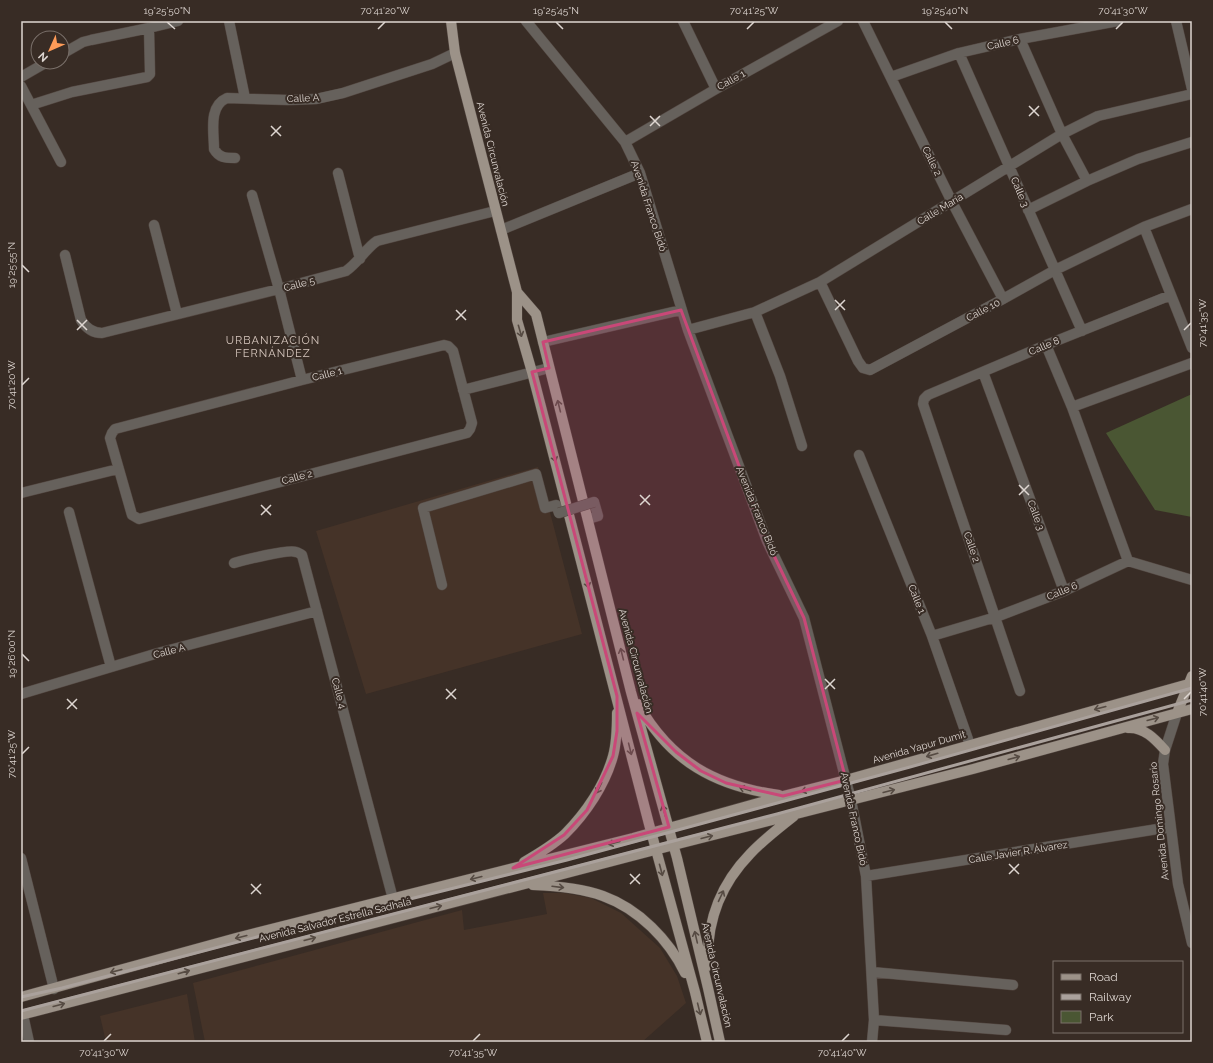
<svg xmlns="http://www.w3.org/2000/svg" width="1213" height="1063" font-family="Raleway,sans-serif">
<rect width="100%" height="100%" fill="#382c25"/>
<path fill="#453328" d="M538,467L582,634L366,694L316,531L495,479Z
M543,893H564L591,898L621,913L660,948L677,976L686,1003L642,1042H205L193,983L462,910L464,930L547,914Z
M187,994L195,1042H106L100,1016Z"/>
<path fill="#4a5633" d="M1192,394V517L1155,510L1106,433Z"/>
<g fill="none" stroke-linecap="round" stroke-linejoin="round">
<defs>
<path id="minor" d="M229,21L245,98
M526,21L625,142L640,173L688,330L767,541L804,618L851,800L866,876L874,1020L872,1042
M683,21L716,89
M863,21L952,202L1003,299
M1176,21L1192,89
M1020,39L1062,134L1087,181
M959,53L1082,331
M62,54L83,42L91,40L149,28L178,21
M21,77L47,62
M891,77L959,53L1020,39L1118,21
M21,86L61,162
M31,105L72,92L147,77L150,74L149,28
M625,142L716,89L838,21
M235,158C226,158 219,158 214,149C214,132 208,106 227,98L288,100L316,99L343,93L432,64L455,53
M338,173L360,259
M252,195L279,289L302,380
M1028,210L1087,181L1138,159L1192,142
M154,225L177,314
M1144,227L1192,348
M501,230L640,173
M65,255L81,320C86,328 92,333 102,333L279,289L346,271C359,262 366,248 377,241L495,211
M820,282L858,361L863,368L870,370L1003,299L1055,270L1144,227L1192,209
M755,312L780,376L802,446
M688,330L755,312L820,282L1062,134L1098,116L1192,94
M543,342L681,310
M444,345L448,346L453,351L472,423L470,429L467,433L139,519L132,515L110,438L112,433L115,429L302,380Z
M1046,345L1072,407L1128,561
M983,372L1064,591
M463,390L549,368
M1072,407L1192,363
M859,455L932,636L970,745
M21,493L118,469
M69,512L111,667
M588,519L598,516L594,502
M234,563C244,560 288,549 296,552C298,552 300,554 302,555L393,899
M442,585L423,508L536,474L545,508L556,505L559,513
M932,636L996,617L1064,591L1128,561L1192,580
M1020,691L923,404L924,399L928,395L1046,345L1171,295
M21,694L158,653L317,611
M1177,713L1165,750L1163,764L1178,884L1192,943
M21,858L54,989
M866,876L1170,827
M872,972L1013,985
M23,1015L29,1042
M874,1020L1006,1030"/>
<path id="major" d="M451,21L455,53L517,292V320L532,372L649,824L695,992L707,1042
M517,292L536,314L631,692L677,858L708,988L720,1042
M638,704C671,762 715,786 779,795
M1177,713L1192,676
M1128,728C1144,727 1155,739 1165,750
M524,862C538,854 553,845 565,834C586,813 605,785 613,756C617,742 617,727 617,713
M533,885C557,886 581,888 603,896C639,909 669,940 685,973
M708,966C706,923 720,885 750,854C763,840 779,828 794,816
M21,997L236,938L633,838L783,796L846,780L1192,683
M21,1015L674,845L973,769L1192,709"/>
</defs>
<use href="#minor" stroke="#534741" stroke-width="11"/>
<use href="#major" stroke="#534741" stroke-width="11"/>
<use href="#minor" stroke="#66615c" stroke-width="10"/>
<use href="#major" stroke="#9c9288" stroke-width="10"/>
<path stroke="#aaa19c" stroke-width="3" d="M21,997L62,988L257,937L567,860L910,767L1192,688
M21,1011L777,814L1192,700"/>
<defs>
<path id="minor-bridge" d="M559,513L594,502"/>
</defs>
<use href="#minor-bridge" stroke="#534741" stroke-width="11" stroke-linecap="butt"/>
<use href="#minor-bridge" stroke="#66615c" stroke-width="10"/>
</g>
<defs><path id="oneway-shaft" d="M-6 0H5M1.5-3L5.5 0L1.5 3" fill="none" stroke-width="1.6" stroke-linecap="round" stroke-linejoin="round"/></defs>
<g stroke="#564b43">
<use href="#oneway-shaft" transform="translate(520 331) rotate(74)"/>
<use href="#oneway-shaft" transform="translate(559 406) rotate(-104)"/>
<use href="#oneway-shaft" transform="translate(554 456) rotate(75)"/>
<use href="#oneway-shaft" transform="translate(587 582) rotate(75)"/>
<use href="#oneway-shaft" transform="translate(622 654) rotate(-104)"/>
<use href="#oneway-shaft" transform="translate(1100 708) rotate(165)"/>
<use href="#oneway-shaft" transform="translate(1153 719) rotate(-15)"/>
<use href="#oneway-shaft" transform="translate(630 749) rotate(76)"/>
<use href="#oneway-shaft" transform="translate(932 755) rotate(164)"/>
<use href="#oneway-shaft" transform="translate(1014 758) rotate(-15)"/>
<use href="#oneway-shaft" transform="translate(599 788) rotate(117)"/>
<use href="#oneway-shaft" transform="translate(745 789) rotate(-163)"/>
<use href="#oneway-shaft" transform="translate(807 790) rotate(166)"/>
<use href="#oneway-shaft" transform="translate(889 791) rotate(-14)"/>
<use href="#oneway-shaft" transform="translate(664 811) rotate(-106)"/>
<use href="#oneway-shaft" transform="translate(707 837) rotate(-14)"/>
<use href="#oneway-shaft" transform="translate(614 843) rotate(166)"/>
<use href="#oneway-shaft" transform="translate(661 870) rotate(75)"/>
<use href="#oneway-shaft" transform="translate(476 878) rotate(166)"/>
<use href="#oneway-shaft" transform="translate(558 887) rotate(7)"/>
<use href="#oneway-shaft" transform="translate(721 896) rotate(-65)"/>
<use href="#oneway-shaft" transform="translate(436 907) rotate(-14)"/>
<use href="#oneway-shaft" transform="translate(241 937) rotate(166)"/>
<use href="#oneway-shaft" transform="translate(696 937) rotate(-103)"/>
<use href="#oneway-shaft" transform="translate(310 939) rotate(-15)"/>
<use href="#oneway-shaft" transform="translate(116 971) rotate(165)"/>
<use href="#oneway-shaft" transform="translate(184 972) rotate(-16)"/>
<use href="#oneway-shaft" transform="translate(59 1005) rotate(-15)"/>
<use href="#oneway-shaft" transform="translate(699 1009) rotate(76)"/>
</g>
<path fill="#c94878" fill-opacity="0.2" stroke="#c94878" stroke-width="3" stroke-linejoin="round" d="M681,310L767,541L804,618L846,780L783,796L726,783L701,771L676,752L637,713L669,827L513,868L564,835L587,810L613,756L617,731V696L532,372L549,368L543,342Z"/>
<path fill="none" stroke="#ded6d1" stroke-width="1.5" d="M167,22L175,29M556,22L563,29M945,22L952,29M378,29L385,22M747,29L754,22M1116,29L1123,22M1029,106L1039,116M650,116L660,126M1029,116L1039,106M271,126L281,136M650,126L660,116M271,136L281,126M22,265L29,272M835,300L845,310M456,310L466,320M835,310L845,300M77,320L87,330M456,320L466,310M77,330L87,320M1184,330L1191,323M22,385L29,378M1019,485L1029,495M640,495L650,505M1019,495L1029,485M261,505L271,515M640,505L650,495M261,515L271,505M22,654L29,661M825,679L835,689M446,689L456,699M825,689L835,679M67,699L77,709M446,699L456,689M1184,699L1191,692M67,709L77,699M22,754L29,747M1009,864L1019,874M630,874L640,884M1009,874L1019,864M251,884L261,894M630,884L640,874M251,894L261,884M104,1041L111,1034M473,1041L480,1034M842,1041L849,1034"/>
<g text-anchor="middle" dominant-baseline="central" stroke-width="4" stroke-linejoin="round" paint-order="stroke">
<g font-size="10" fill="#ded6d1" stroke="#382c25">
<text transform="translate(1003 43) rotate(-13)">Calle 6</text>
<text transform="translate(731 80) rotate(-29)">Calle 1</text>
<text transform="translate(303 98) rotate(-3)">Calle A</text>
<text transform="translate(493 154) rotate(76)">Avenida Circunvalación</text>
<text transform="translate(932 161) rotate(64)">Calle 2</text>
<text transform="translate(1020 192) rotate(67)">Calle 3</text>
<text transform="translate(649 206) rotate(72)">Avenida Franco Bidó</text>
<text transform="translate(940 209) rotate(-31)">Calle María</text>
<text transform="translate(299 284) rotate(-15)">Calle 5</text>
<text transform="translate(983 310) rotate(-28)">Calle 10</text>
<text transform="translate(1044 346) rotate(-23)">Calle 8</text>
<text transform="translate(327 374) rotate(-14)">Calle 1</text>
<text transform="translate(297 477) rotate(-15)">Calle 2</text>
<text transform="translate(757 511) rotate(68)">Avenida Franco Bidó</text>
<text transform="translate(1036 515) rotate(70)">Calle 3</text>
<text transform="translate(972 547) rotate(71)">Calle 2</text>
<text transform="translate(1062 591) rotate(-23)">Calle 6</text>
<text transform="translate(917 599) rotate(68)">Calle 1</text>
<text transform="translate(169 651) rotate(-15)">Calle A</text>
<text transform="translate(636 661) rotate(75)">Avenida Circunvalación</text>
<text transform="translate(339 693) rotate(75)">Calle 4</text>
<text transform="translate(919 747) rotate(-16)">Avenida Yapur Dumit</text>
<text transform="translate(854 819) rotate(78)">Avenida Franco Bidó</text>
<text transform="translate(1159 821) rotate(-96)">Avenida Domingo Rosario</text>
<text transform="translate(1018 852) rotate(-9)">Calle Javier R. Álvarez</text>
<text transform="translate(335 920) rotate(-14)">Avenida Salvador Estrella Sadhalá</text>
<text transform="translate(717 975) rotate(77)">Avenida Circunvalación</text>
</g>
<g font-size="11" letter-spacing="1" fill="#d7c7be" stroke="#382c25">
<text x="273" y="340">URBANIZACIÓN<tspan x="273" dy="13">FERNÁNDEZ</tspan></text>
</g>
</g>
<rect width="1213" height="1063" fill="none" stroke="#382c25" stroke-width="44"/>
<rect x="1053" y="961" width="130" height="72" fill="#382c25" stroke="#7a706a"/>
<rect x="1061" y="974" width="20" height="6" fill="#9c9288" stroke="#7a706a"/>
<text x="1089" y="981" font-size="12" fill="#ded6d1">Road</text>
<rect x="1061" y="994" width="20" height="6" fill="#aaa19c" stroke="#7a706a"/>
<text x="1089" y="1001" font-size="12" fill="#ded6d1">Railway</text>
<rect x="1061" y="1011" width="20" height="12" fill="#4a5633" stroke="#7a706a"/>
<text x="1089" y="1021" font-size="12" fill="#ded6d1">Park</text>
<g transform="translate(50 50) rotate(225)"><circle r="19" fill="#382c25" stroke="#7a706a"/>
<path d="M0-3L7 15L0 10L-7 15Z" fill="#fe9b58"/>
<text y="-6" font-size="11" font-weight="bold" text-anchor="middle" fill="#ded6d1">N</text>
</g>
<rect x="22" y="22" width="1169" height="1019" fill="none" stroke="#ded6d1" stroke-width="1.5"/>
<g font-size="10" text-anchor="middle" fill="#ded6d1">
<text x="167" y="14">19°25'50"N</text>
<text x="385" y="14">70°41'20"W</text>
<text x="556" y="14">19°25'45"N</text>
<text x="754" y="14">70°41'25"W</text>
<text x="945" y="14">19°25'40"N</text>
<text x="1123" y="14">70°41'30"W</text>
<text transform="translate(11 265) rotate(-90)" y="4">19°25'55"N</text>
<text transform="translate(1202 323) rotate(-90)" y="4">70°41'35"W</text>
<text transform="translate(11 385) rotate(-90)" y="4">70°41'20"W</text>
<text transform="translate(11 654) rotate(-90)" y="4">19°26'00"N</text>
<text transform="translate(1202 692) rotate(-90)" y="4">70°41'40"W</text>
<text transform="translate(11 754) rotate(-90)" y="4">70°41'25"W</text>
<text x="104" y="1056">70°41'30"W</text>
<text x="473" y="1056">70°41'35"W</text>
<text x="842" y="1056">70°41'40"W</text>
</g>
</svg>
